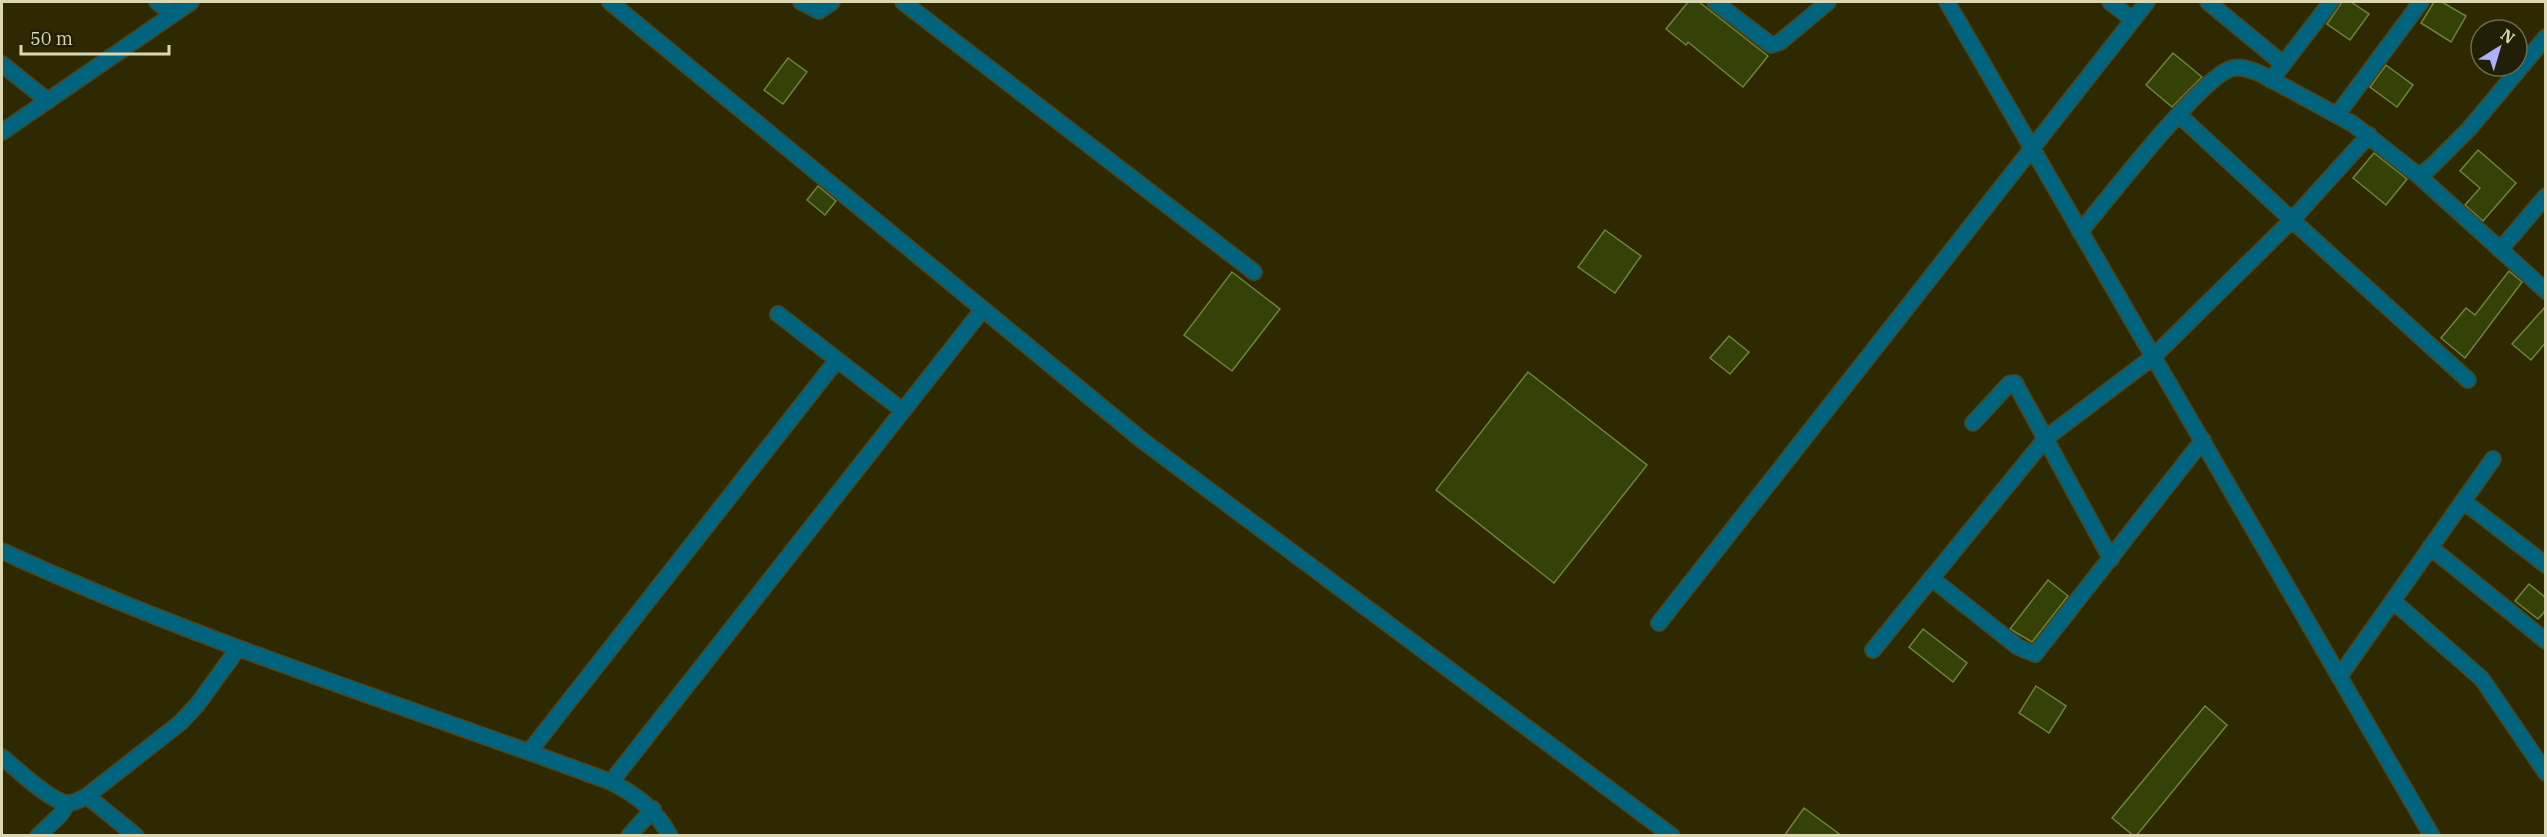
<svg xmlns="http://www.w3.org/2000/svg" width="2547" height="837" font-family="'IBM Plex Serif',serif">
<rect width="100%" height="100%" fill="#2e2900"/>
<path fill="#344207" stroke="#6f833d" stroke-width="1.5" d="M1688,2H1699L1768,56L1743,87L1688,42L1686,45L1666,29Z
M2342,2H2351L2369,14L2350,40L2327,24Z
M2434,2H2442L2466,16L2451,42L2421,23Z
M2173,53L2202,77L2172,107L2146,85Z
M788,58L807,72L783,104L764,90Z
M2386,65L2413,85L2397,107L2370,87Z
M2478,150L2516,183L2483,221L2465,205L2480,188L2460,171Z
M2374,153L2407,179L2386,205L2353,178Z
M818,186L836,201L825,215L807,200Z
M1605,230L1641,256L1615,293L1578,267Z
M2509,271L2522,282L2465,358L2441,338L2466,308L2475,315Z
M1232,272L1280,309L1232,371L1184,335Z
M2546,306V342L2531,360L2512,344Z
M1729,336L1749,352L1730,374L1710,358Z
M1528,372L1647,465L1554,583L1436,490Z
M2048,580L2068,596L2032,642L2010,629Z
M2529,584L2546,598V610L2538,619L2515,601Z
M1923,629L1967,663L1953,682L1909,647Z
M2036,686L2066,706L2049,733L2019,713Z
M2205,706L2227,725L2136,836H2134L2112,818Z
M1804,808L1842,836H1784Z"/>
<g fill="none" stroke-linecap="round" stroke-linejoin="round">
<defs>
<path id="minor" d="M157,2L173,14
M610,2L1143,441L1672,836
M801,2L819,11L832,2
M903,2L1254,272
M1715,2L1771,45L1780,42L1828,2
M1947,2L2432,836
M2110,2L2133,20
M2208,2L2282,63
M2,64L48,101
M2271,80L2331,2
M2179,115L2292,220L2369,135
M2337,115L2421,2
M2,132L191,2
M2419,176L2546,291
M2080,232C2107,200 2199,80 2230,69C2240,65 2252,70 2261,74L2353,124L2419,176L2431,167L2469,129L2546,37
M2500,250L2546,196
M778,314L902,410
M1973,423L2009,384L2015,383L2111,559
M2463,501L2546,565
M2430,547L2546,641
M2,551C199,642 407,706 611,782C638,796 655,809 670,836
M1931,578L2018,647L2035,654L2203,440
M2393,601L2482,679L2546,773
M1659,623L2147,2
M1873,650L2046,438L2153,357L2292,220L2468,380
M2339,677L2493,459
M529,752L837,360
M2,757C16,768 52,804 69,803C75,803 81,799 87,796L180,723L197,705L237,650
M611,782L983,309
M87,796L136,836
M38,836L60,815L68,803
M629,836L653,809"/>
</defs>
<use href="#minor" stroke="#4a451c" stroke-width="18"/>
<use href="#minor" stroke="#00647e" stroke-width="15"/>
</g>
<rect width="2547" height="837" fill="none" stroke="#dad7b1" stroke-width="6"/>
<g transform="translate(2499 48) rotate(37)"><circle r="28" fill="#221f07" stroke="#6c694b" stroke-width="1.5"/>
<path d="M0-4.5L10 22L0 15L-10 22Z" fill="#adaffb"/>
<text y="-9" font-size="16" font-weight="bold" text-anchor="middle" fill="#dad7b1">N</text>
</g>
<path d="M21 45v9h148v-9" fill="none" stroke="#dad7b1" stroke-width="3"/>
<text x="30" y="45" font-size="18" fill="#dad7b1" stroke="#221f07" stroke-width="4.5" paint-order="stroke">50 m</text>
</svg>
